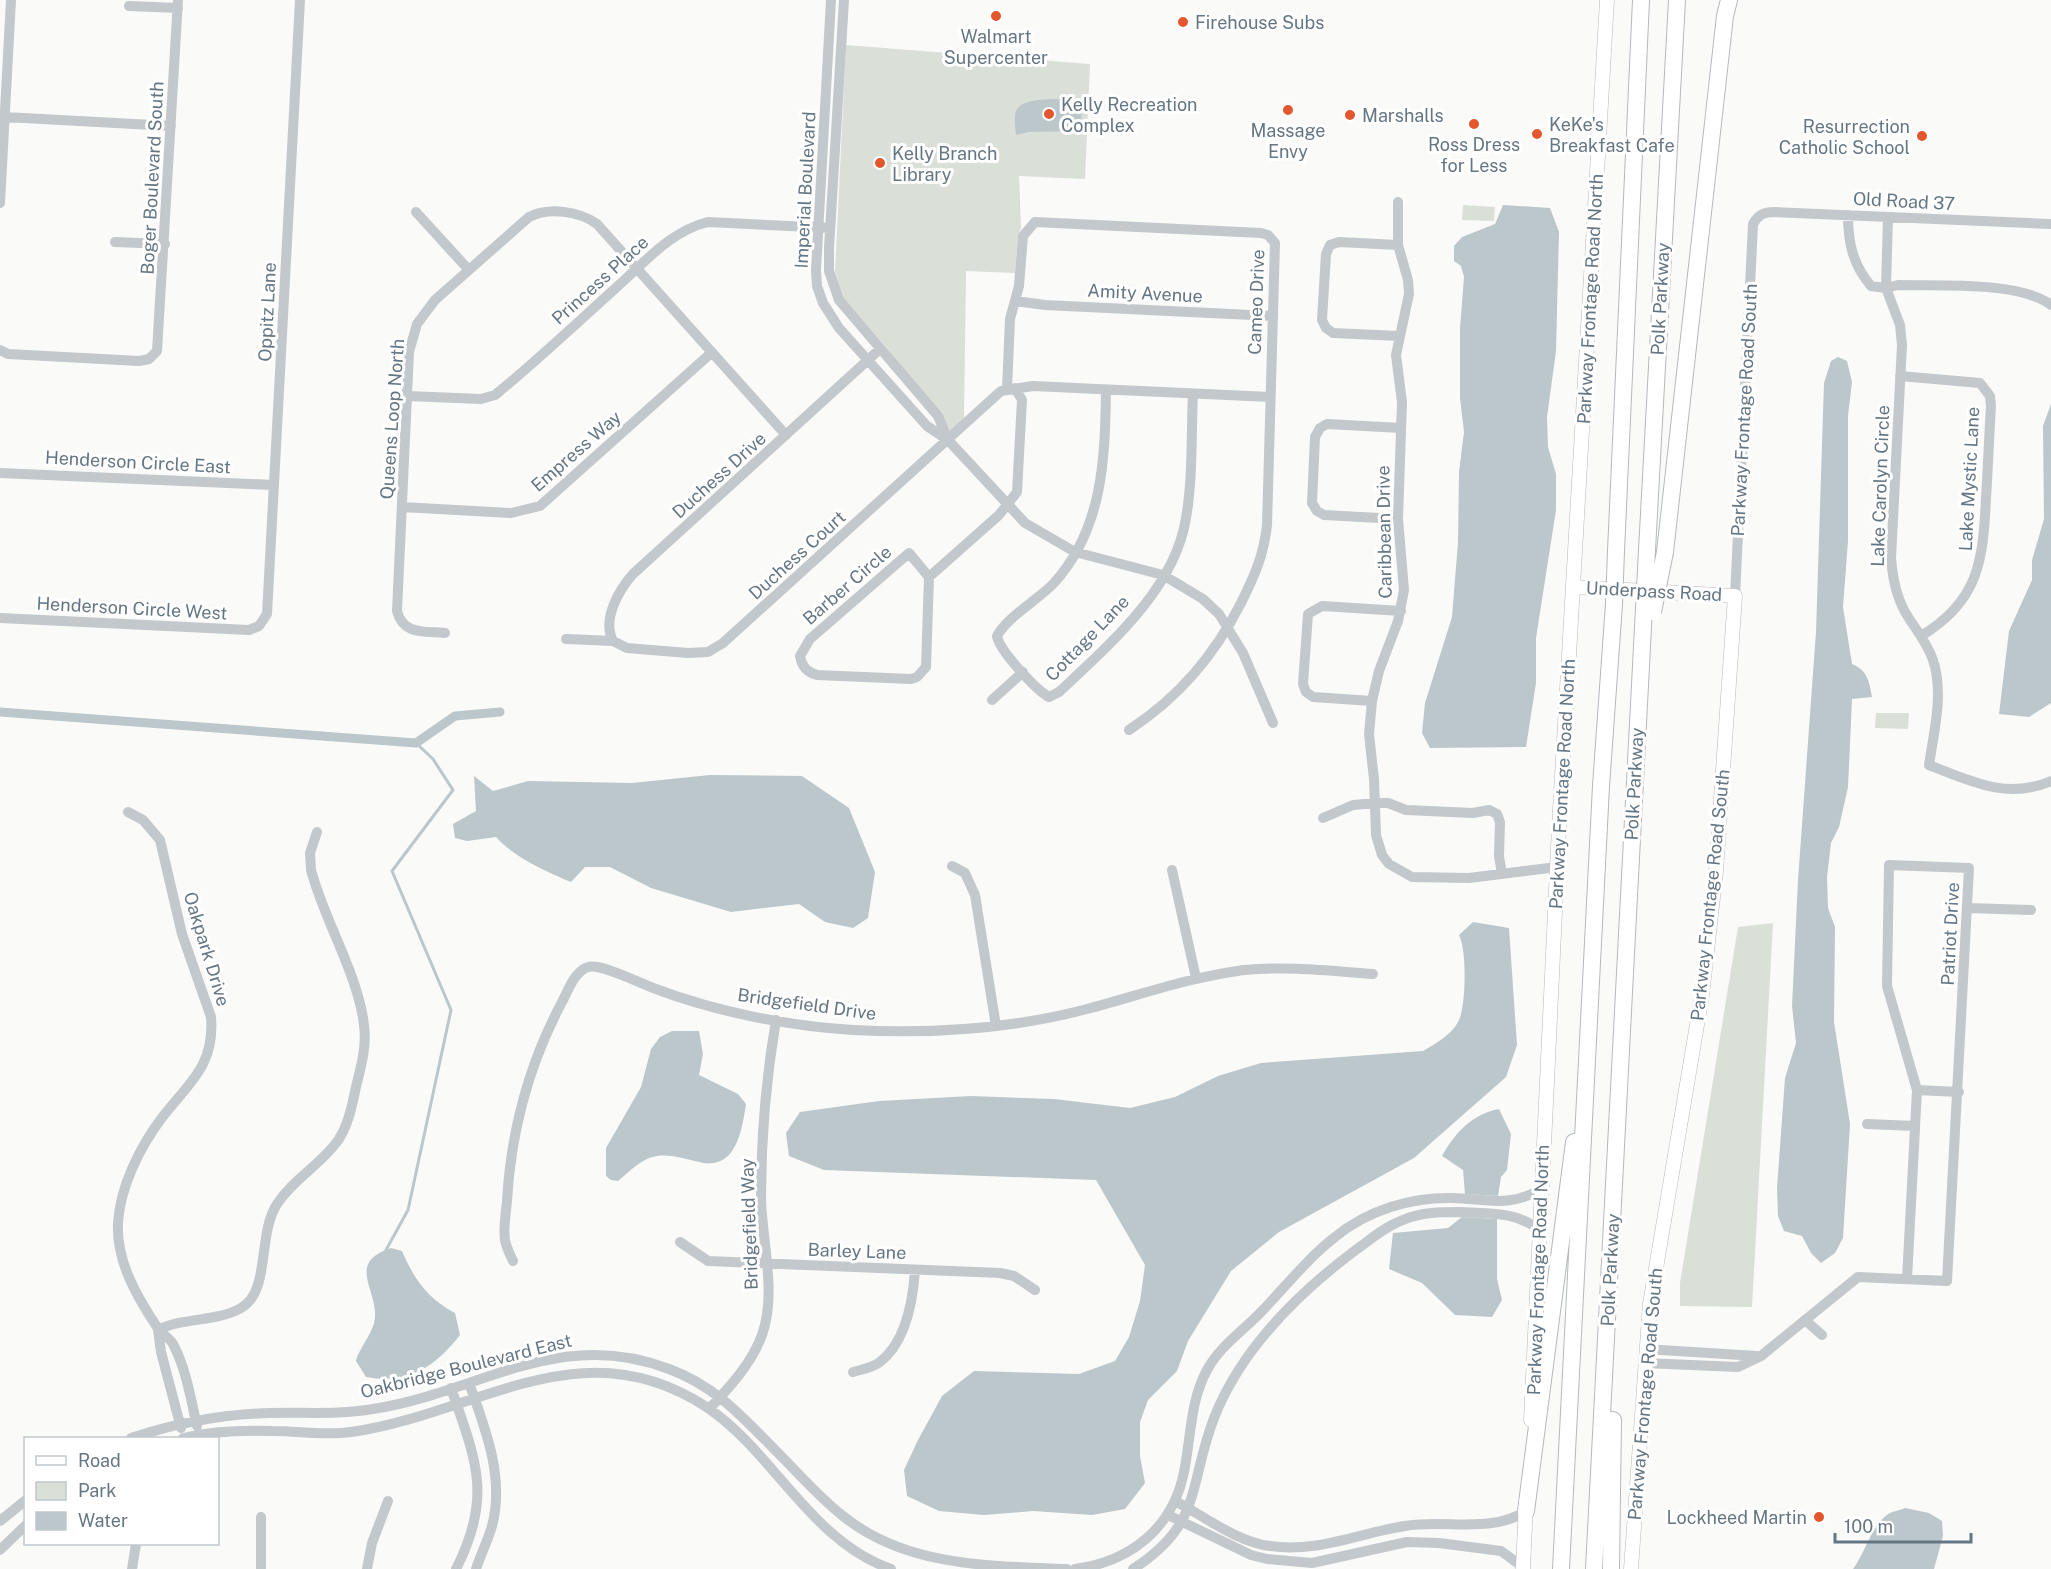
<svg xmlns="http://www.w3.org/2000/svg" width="2051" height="1569" font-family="'Public Sans',sans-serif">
<rect width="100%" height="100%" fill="#fafaf8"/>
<path fill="#dadfd7" d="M846,45L1090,64L1085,179L1019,176L1021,228L1018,236L1015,273L966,271L964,417L963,421L950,432L887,348L843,298L835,272Z
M1463,205L1495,207L1494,221L1462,220Z
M1876,713H1909L1908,729L1875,728Z
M1773,923L1752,1307L1680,1306V1283L1738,927Z"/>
<path fill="#bbc7cb" d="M1081,99L1082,131L1029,132L1016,135C1015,128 1014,118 1016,111C1022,95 1067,100 1081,99Z
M1503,205L1550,208L1559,232L1556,351L1547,417L1548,447L1556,474V510L1536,638V683L1526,747L1430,748L1422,733L1425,703L1452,617L1458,542L1459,472L1464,432L1460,398V328L1464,277L1461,266L1454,261V246L1462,237L1495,224Z
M1838,357L1847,361L1852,382L1848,416V541L1843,607L1852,664C1868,671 1869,681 1872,697L1852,699L1848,787L1839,827L1831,843L1827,877L1828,908L1835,927L1834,1022L1850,1124L1843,1238L1835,1253L1821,1263L1811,1253L1802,1236L1784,1231L1778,1216L1777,1188L1785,1078L1796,1043L1792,1006L1798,880L1816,632L1824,383L1831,361Z
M2051,404V703L2029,717L1999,714L2009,631L2032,580V560L2044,519L2043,426Z
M710,775L802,776L849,808L875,872L868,918L853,928L825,922L799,904L731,912L651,888L610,867H585L571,882C545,871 515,858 496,837L467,841L455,838L453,824L476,811L474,776L493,791L528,781L632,783Z
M1473,922L1509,928L1517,1045L1506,1077L1414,1158L1279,1232L1231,1271L1188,1341L1177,1371L1148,1400L1140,1422V1456L1145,1483L1125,1509L1092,1515L1033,1511L984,1515L939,1511L907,1496L904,1470L918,1440L942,1396L974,1371L1079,1374L1115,1361L1129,1337L1140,1301L1145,1265L1096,1180L824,1170L789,1156L786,1133L800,1112L879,1101L971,1096L1054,1099L1130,1108L1175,1097L1218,1076L1261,1063L1423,1051C1435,1044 1453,1034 1459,1020C1466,1005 1467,950 1459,935Z
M672,1031H699L703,1054L699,1075L738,1094L746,1104C742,1129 737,1168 703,1163C689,1160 672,1154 657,1156C642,1158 630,1171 618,1181L611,1180L606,1176V1148L641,1087L651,1049L660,1037Z
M1499,1109L1511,1134L1507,1170L1501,1177L1498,1196L1465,1194L1463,1170L1442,1156C1455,1133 1472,1114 1499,1109Z
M1462,1217L1497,1219V1279L1502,1300L1492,1317L1455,1315L1422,1283L1389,1269L1393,1233L1448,1228Z
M391,1248L402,1251C414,1279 427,1298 455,1313L460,1335C435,1367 408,1385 366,1377L356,1361C357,1353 371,1335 374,1323C382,1293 343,1264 391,1248Z
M1905,1508L1929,1513L1942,1521L1943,1536L1934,1569H1853C1865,1553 1871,1527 1887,1515C1891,1511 1899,1511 1905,1508Z"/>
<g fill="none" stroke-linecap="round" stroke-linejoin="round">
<path stroke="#bbc7cb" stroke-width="3" d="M386,1250L408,1210L451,1010L392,871L453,790L433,759L416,743"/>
<path stroke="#bbc7cb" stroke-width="9" d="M0,712L416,743L455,716L500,712"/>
<defs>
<path id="major" d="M1574,587L1735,596L1716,871L1702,995L1650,1304L1631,1569
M1531,1420L1559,827L1607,0
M1523,1569L1526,1502"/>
<path id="highway" d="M1647,550L1677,0
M1616,551L1641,0
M1665,552L1725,16L1729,0
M1526,1511L1574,1142
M1561,1569L1601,786L1614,604
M1594,1569L1644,608
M1611,1569L1613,1420"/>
</defs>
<use href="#major" stroke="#b5babe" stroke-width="15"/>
<use href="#highway" stroke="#b4b9bd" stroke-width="18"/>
<path stroke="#c3c8cc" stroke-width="10" d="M831,0L816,270L817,286L823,303L839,328L927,426L948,440L1025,523L1075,552L1163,575L1203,599L1219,614L1243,653L1273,723
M844,0L829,248V271L839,300L938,416L948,440
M129,6L178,8
M5,117L171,126
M1398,202V245L1408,280L1409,294L1396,355L1402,402L1398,519L1404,590L1398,621L1379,671L1372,701L1369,734L1374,779L1376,835L1382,855L1389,864L1412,877L1469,878L1557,867
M0,203L11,0
M416,212L468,269
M1848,215C1848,243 1853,265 1871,286L1886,288L1898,285C1938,286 2020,281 2051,305
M1888,217L1886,288L1900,325L1902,345L1891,558C1893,581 1897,601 1910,620C1918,632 1928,645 1933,660C1944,693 1934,731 1929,765C1970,781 2007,800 2051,781
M115,242L165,244
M1398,245L1339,242L1330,245L1326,254L1322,320L1326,328L1333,333L1399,336
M1015,301L1045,305L1273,316
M0,350L8,354L139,361L149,359L157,351L178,0
M1900,376L1980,383L1990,396L1991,406C1989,437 1988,467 1986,498C1983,561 1979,601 1921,636
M1007,389L1010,319L1019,286L1023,236L1035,222L1261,233L1268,235L1275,243L1267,525C1264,555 1254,577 1241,603C1214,656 1179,697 1129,730
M1106,390C1105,459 1103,529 1054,583C1039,599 1007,617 997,636C999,650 1036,690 1049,697L1059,692C1109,645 1175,589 1186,518C1193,478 1191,435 1193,394
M408,396L481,399L495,395C538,360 578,322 619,285C646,261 671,231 708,222L830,228
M0,473L274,485
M402,507L511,513L540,506L710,354
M1398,519L1324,515L1317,511L1312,503L1315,437L1320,428L1327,424L1401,428
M909,553L929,577L926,667L917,677L911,679L817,675C807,672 802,667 800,656L810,639Z
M929,577L999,515L1017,492L1022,400L1015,388
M1735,596L1753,224C1758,215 1764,212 1774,212L2051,224
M0,618L249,630L259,626L267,614L300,0
M445,633C424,631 403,635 397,611L409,352L417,324L435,300L529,217C549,207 579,211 597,224L786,435
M566,639L613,641L627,648L688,653L708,652L723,643L1001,391L1033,386L1270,397
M613,641C602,620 618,591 633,574L880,349
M992,700L1023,672
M1372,701L1313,697L1306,692L1303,684L1308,614L1322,606L1401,611
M128,812L143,820L160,840L182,934L211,1017C215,1067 188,1083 161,1119C140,1147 120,1187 118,1223C116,1261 137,1297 157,1327C161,1334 169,1337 173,1344C186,1368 191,1400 197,1426
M1323,818L1353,805L1376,803H1388L1406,810L1473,813L1489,810L1497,814L1500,822L1499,856L1502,874
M952,866L965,873L975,895L996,1026
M1172,870L1196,978
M1968,908L2031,910
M1917,1090L1959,1092
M1867,1124L1915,1126
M680,1242L708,1261L1000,1273L1014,1276L1035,1290
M513,1261C510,1254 506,1247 505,1240C503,1228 506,1213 507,1201C511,1131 529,1064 562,1002C568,991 574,972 588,967C601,963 641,984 656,989C717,1012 788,1026 853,1030C931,1034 1011,1029 1087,1009C1140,995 1190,977 1244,970C1288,966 1330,971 1373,974
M1805,1320L1822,1335
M158,1330C184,1317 217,1322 241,1308C271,1291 257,1235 277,1204C294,1178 322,1164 339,1139C349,1123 352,1105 356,1087C361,1066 367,1046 364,1025C358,974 324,920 311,870L310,853L317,832
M158,1330L161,1352L181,1428
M1645,1349L1757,1356
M1644,1363L1738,1367L1761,1356L1858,1277L1947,1281L1969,868L1889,865L1887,986L1917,1090L1907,1279
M853,1372C863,1369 872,1368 880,1362C906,1342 913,1300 915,1270
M469,1383C485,1428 505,1477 492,1526C488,1540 481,1554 476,1569
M451,1388C476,1460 493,1497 456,1569
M709,1409C729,1388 752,1363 762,1335C777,1293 762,1242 761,1198C761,1139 766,1079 776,1020
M131,1438C177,1423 222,1414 271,1413C306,1412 338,1415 373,1409C478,1393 559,1326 669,1369C718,1387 745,1420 781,1456C801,1476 820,1498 843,1516C906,1567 990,1566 1067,1569
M183,1438C212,1431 244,1430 273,1431C299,1431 324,1436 351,1432C478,1414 582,1324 708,1408C775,1454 811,1541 891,1569
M1175,1501C1204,1516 1237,1542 1270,1546C1317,1553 1359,1533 1405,1526C1445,1519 1491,1534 1526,1511
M1168,1515L1251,1555L1267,1559L1312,1563L1407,1542L1439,1543L1501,1551L1523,1567
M261,1517V1569
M0,1521L26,1500
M0,1550L26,1525
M132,1569L136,1544
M367,1569L372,1543L388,1501
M1075,1569C1130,1562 1173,1528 1184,1472C1191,1438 1190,1401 1207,1370C1220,1346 1243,1331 1262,1311C1286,1286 1308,1258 1335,1237C1368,1210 1411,1197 1453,1198C1486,1199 1510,1208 1541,1189
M1133,1569C1203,1524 1188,1486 1214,1418C1241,1349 1298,1293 1357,1249C1371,1239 1386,1226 1403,1220C1421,1212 1441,1212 1461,1212C1488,1214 1517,1211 1539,1230"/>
<use href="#major" stroke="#fff" stroke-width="14"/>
<use href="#highway" stroke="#fff" stroke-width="16"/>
<defs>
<path id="highway-bridge" d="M1614,604L1616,551
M1644,608L1647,550
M1653,612L1665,552"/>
</defs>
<use href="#highway-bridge" stroke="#b4b9bd" stroke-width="18" stroke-linecap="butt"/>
<use href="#highway-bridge" stroke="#fff" stroke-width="16"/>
</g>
<g fill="#e4572e" stroke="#fff" stroke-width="2">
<circle cx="996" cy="16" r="6"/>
<circle cx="1183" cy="22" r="6"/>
<circle cx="1288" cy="110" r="6"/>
<circle cx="1049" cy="114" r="6"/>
<circle cx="1350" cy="115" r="6"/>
<circle cx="1474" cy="124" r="6"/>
<circle cx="1537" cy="134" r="6"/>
<circle cx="1922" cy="136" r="6"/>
<circle cx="880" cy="163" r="6"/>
<circle cx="1819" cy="1517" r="6"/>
</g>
<g text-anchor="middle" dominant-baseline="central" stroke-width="6" stroke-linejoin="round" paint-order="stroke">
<g font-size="18" fill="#657683" stroke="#fff" text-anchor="start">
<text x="1195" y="22">Firehouse Subs</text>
<text x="996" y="36" text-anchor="middle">Walmart<tspan x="996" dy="21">Supercenter</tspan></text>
<text x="1061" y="104">Kelly Recreation<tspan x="1061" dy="21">Complex</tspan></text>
<text x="1362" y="115">Marshalls</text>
<text x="1549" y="124">KeKe's<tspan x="1549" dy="21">Breakfast Cafe</tspan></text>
<text x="1910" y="126" text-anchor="end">Resurrection<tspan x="1910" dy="21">Catholic School</tspan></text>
<text x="1288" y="130" text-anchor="middle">Massage<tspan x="1288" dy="21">Envy</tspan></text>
<text x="1474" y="144" text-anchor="middle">Ross Dress<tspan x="1474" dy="21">for Less</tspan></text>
<text x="892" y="153">Kelly Branch<tspan x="892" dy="21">Library</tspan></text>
<text x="1807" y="1517" text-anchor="end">Lockheed Martin</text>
</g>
<g font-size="18" fill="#657683" stroke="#fff">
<text transform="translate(152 178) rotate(-87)">Boger Boulevard South</text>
<text transform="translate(805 190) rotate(-87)">Imperial Boulevard</text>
<text transform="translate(1904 201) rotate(3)">Old Road 37</text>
<text transform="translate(600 280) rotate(-42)">Princess Place</text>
<text transform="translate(1145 293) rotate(3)">Amity Avenue</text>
<text transform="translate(1590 299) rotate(-87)">Parkway Frontage Road North</text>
<text transform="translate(1660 299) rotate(-87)">Polk Parkway</text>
<text transform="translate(1256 302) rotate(-88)">Cameo Drive</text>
<text transform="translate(267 312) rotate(-87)">Oppitz Lane</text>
<text transform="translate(1744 410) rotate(-87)">Parkway Frontage Road South</text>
<text transform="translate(392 419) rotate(-86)">Queens Loop North</text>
<text transform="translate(576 451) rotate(-41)">Empress Way</text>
<text transform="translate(138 462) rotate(3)">Henderson Circle East</text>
<text transform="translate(719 475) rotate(-42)">Duchess Drive</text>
<text transform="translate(1969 479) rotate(-87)">Lake Mystic Lane</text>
<text transform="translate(1880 486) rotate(-88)">Lake Carolyn Circle</text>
<text transform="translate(1384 532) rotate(-91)">Caribbean Drive</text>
<text transform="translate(797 555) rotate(-42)">Duchess Court</text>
<text transform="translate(847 585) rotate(-41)">Barber Circle</text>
<text transform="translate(1654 591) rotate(3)">Underpass Road</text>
<text transform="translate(132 608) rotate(3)">Henderson Circle West</text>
<text transform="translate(1087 638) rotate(-46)">Cottage Lane</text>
<text transform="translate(1562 784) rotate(-87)">Parkway Frontage Road North</text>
<text transform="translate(1634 784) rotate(-87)">Polk Parkway</text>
<text transform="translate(1710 895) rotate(-84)">Parkway Frontage Road South</text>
<text transform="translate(1950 934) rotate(-87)">Patriot Drive</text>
<text transform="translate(207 949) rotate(73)">Oakpark Drive</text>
<text transform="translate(807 1004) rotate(8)">Bridgefield Drive</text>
<text transform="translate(749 1224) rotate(-92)">Bridgefield Way</text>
<text transform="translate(857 1251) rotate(2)">Barley Lane</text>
<text transform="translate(1538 1270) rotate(-88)">Parkway Frontage Road North</text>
<text transform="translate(1610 1270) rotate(-87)">Polk Parkway</text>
<text transform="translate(466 1366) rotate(-14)">Oakbridge Boulevard East</text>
<text transform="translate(1645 1394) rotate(-85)">Parkway Frontage Road South</text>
</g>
</g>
<rect x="24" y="1437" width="195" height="108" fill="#ffffff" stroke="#c1c8cd" stroke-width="1.5"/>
<rect x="36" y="1456" width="30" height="9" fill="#ffffff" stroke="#c1c8cd" stroke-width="1.5"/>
<text x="78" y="1467" font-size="18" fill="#657683">Road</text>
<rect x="36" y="1482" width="30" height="18" fill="#dadfd7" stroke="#c1c8cd" stroke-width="1.5"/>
<text x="78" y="1497" font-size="18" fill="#657683">Park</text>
<rect x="36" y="1512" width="30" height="18" fill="#bbc7cb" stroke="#c1c8cd" stroke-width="1.5"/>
<text x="78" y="1527" font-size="18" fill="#657683">Water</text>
<path d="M1835 1533v9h136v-9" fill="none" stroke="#657683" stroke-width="3"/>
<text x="1844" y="1533" font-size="18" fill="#657683" stroke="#ffffff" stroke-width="4.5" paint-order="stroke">100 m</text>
</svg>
